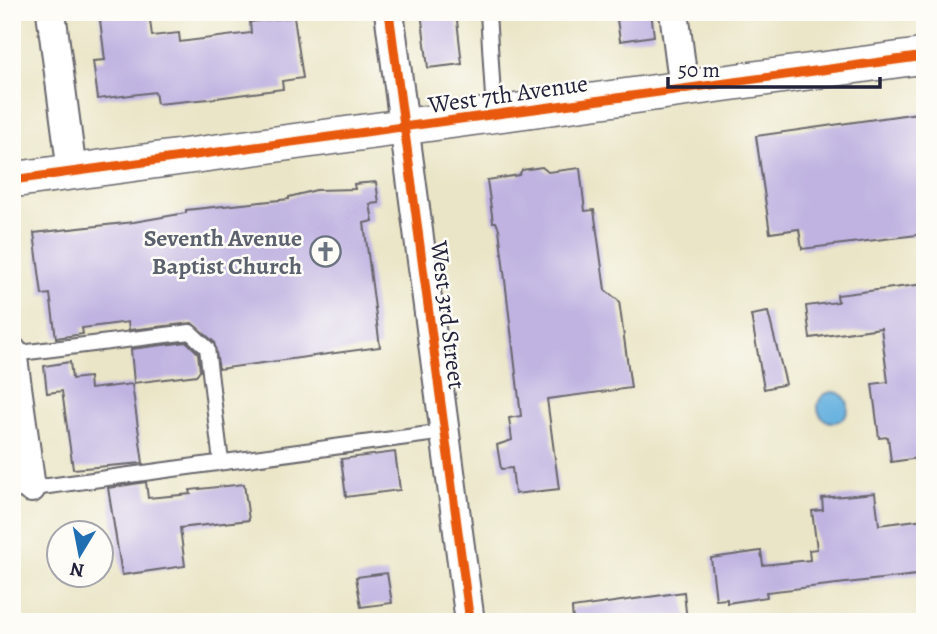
<svg xmlns="http://www.w3.org/2000/svg" width="937" height="634" font-family="Alegreya,serif">
<rect width="100%" height="100%" fill="#fdfcf7"/>
<filter id="ink" filterUnits="userSpaceOnUse"><feTurbulence type="fractalNoise" baseFrequency=".0143" numOctaves="2"/><feDisplacementMap in="SourceGraphic" scale="14" xChannelSelector="R" yChannelSelector="G"/><feConvolveMatrix kernelMatrix="1 2 1 2 8 2 1 2 1" color-interpolation-filters="sRGB"/></filter>
<filter id="wash" filterUnits="userSpaceOnUse"><feTurbulence type="fractalNoise" baseFrequency=".00686" numOctaves="4" result="noise"/><feDisplacementMap in="SourceGraphic" scale="28" xChannelSelector="R" yChannelSelector="G"/><feGaussianBlur stdDeviation="1.57" result="paint"/><feColorMatrix in="noise" values="0 0 0 0 0 0 0 0 0 0 0 0 0 0 0 0 0 1.4 0 .05"/><feComposite in="paint" operator="in"/></filter>
<g filter="url(#wash)">
<rect width="100%" height="100%" fill="#eae5c6"/>
<path fill="#66b1df" stroke="#446a8d" stroke-width="2" d="M818 407a15 15 0 1 1 30 0a15 15 0 1 1-30 0Z"/>
<g id="blocks">
<path fill="#c0b3e1" d="M99,12H149L152,36L179,33L180,42L251,33L250,22L294,17L303,78L282,81L283,89L209,99L157,104L155,92L98,99L93,61L105,60Z
M421,12H456L462,64L428,68Z
M616,12H651L654,36L620,41Z
M925,112V234L802,249L799,229L770,233L756,136Z
M542,167L548,172L580,168L585,211L594,210L605,290L619,301L631,388L547,399L559,489L515,494L512,468L501,469L497,445L512,440L509,418L521,416L499,229L496,222H493L487,180L519,175L522,170Z
M376,182L379,203L370,204L373,221L364,223L380,347L219,369L214,342L192,323L129,330L128,322L82,328L83,334L56,338L50,294L42,295L34,233L134,222L186,213V210L289,199V197L316,190L355,189L354,184Z
M925,284V457L891,462L888,437L879,438L872,384L888,382L881,328L810,338L806,306L838,302L837,295Z
M768,312L786,384L764,389L751,315Z
M187,342L198,353L200,371L197,375L134,383L131,349Z
M70,362L72,379L89,377L90,389L132,384L143,463L73,469L62,391L47,393L44,366Z
M395,452L400,490L346,497L341,459Z
M146,482L148,498L191,494L190,490L244,484L249,520L180,528L185,566L122,575L108,488Z
M875,493L879,525L925,519V574L766,592L767,597L727,603V599L716,600L711,558L761,551L763,565L810,560L809,550L817,549L812,511L823,510L822,498Z
M387,573L392,603L361,607L356,577Z
M684,592L687,622H573L572,608Z"/>
</g>
</g>
<g filter="url(#ink)">
<use href="#blocks" fill-opacity="0" stroke="#68666c" stroke-width="2"/>
<g fill="none" stroke-linecap="round" stroke-linejoin="round">
<defs>
<path id="service" d="M488,12L494,114
M12,354L190,332L207,348L221,462
M12,491L444,432"/>
<path id="minor" d="M51,12L72,172
M389,12L470,622
M674,12L684,89
M12,351L31,488"/>
<path id="tertiary" d="M12,180L925,56"/>
</defs>
<use href="#service" stroke="#68666c" stroke-width="18"/>
<use href="#minor" stroke="#68666c" stroke-width="32"/>
<use href="#tertiary" stroke="#68666c" stroke-width="38"/>
<use href="#service" stroke="#fff" stroke-width="14"/>
<use href="#minor" stroke="#fff" stroke-width="28"/>
<use href="#tertiary" stroke="#fff" stroke-width="35"/>
<defs>
<path id="cycleway" d="M389,12L470,622
M12,180L925,56"/>
</defs>
<use href="#cycleway" stroke="#fdfcf7" stroke-width="13"/>
<use href="#cycleway" stroke="#e8590c" stroke-width="9"/>
</g>
</g>
<defs>
<symbol id="church-ring" viewBox="-11 -11 22 22"><circle r="9.5" fill="#fdfcf7" stroke="#6b7280" stroke-width="1.5"/><path d="M-1.2-6h2.4v3.5h3.3v2.4h-3.3V6h-2.4V-.1h-3.3v-2.4h3.3Z" fill="#6b7280"/></symbol>
</defs>
<g fill-rule="evenodd">
<use href="#church-ring" x="308" y="234" width="35" height="35"/>
</g>
<g text-anchor="middle" dominant-baseline="central" stroke-width="5" stroke-linejoin="round" paint-order="stroke">
<g font-size="24" fill="#22223b" stroke="#fdfcf7">
<text transform="translate(508 94) rotate(-8)">West 7th Avenue</text>
<text transform="translate(448 315) rotate(83)">West 3rd Street</text>
</g>
<g font-size="24" font-weight="bold" fill="#5b616d" stroke="#fdfcf7" text-anchor="end">
<text x="302" y="238">Seventh Avenue<tspan x="302" dy="28">Baptist Church</tspan></text>
</g>
</g>
<rect width="937" height="634" fill="none" stroke="#fdfcf7" stroke-width="42"/>
<g transform="translate(80 554) rotate(190)"><circle r="33" fill="#fdfcf7" stroke="#a5a5ac" stroke-width="2"/>
<path d="M0-5L12 26L0 18L-12 26Z" fill="#1f6fb2"/>
<text y="-10" font-size="19" font-weight="bold" text-anchor="middle" fill="#22223b">N</text>
</g>
<path d="M668 77v10h212v-10" fill="none" stroke="#22223b" stroke-width="3.5"/>
<text x="678" y="77" font-size="21" fill="#22223b" stroke="#fdfcf7" stroke-width="5" paint-order="stroke">50 m</text>
</svg>
